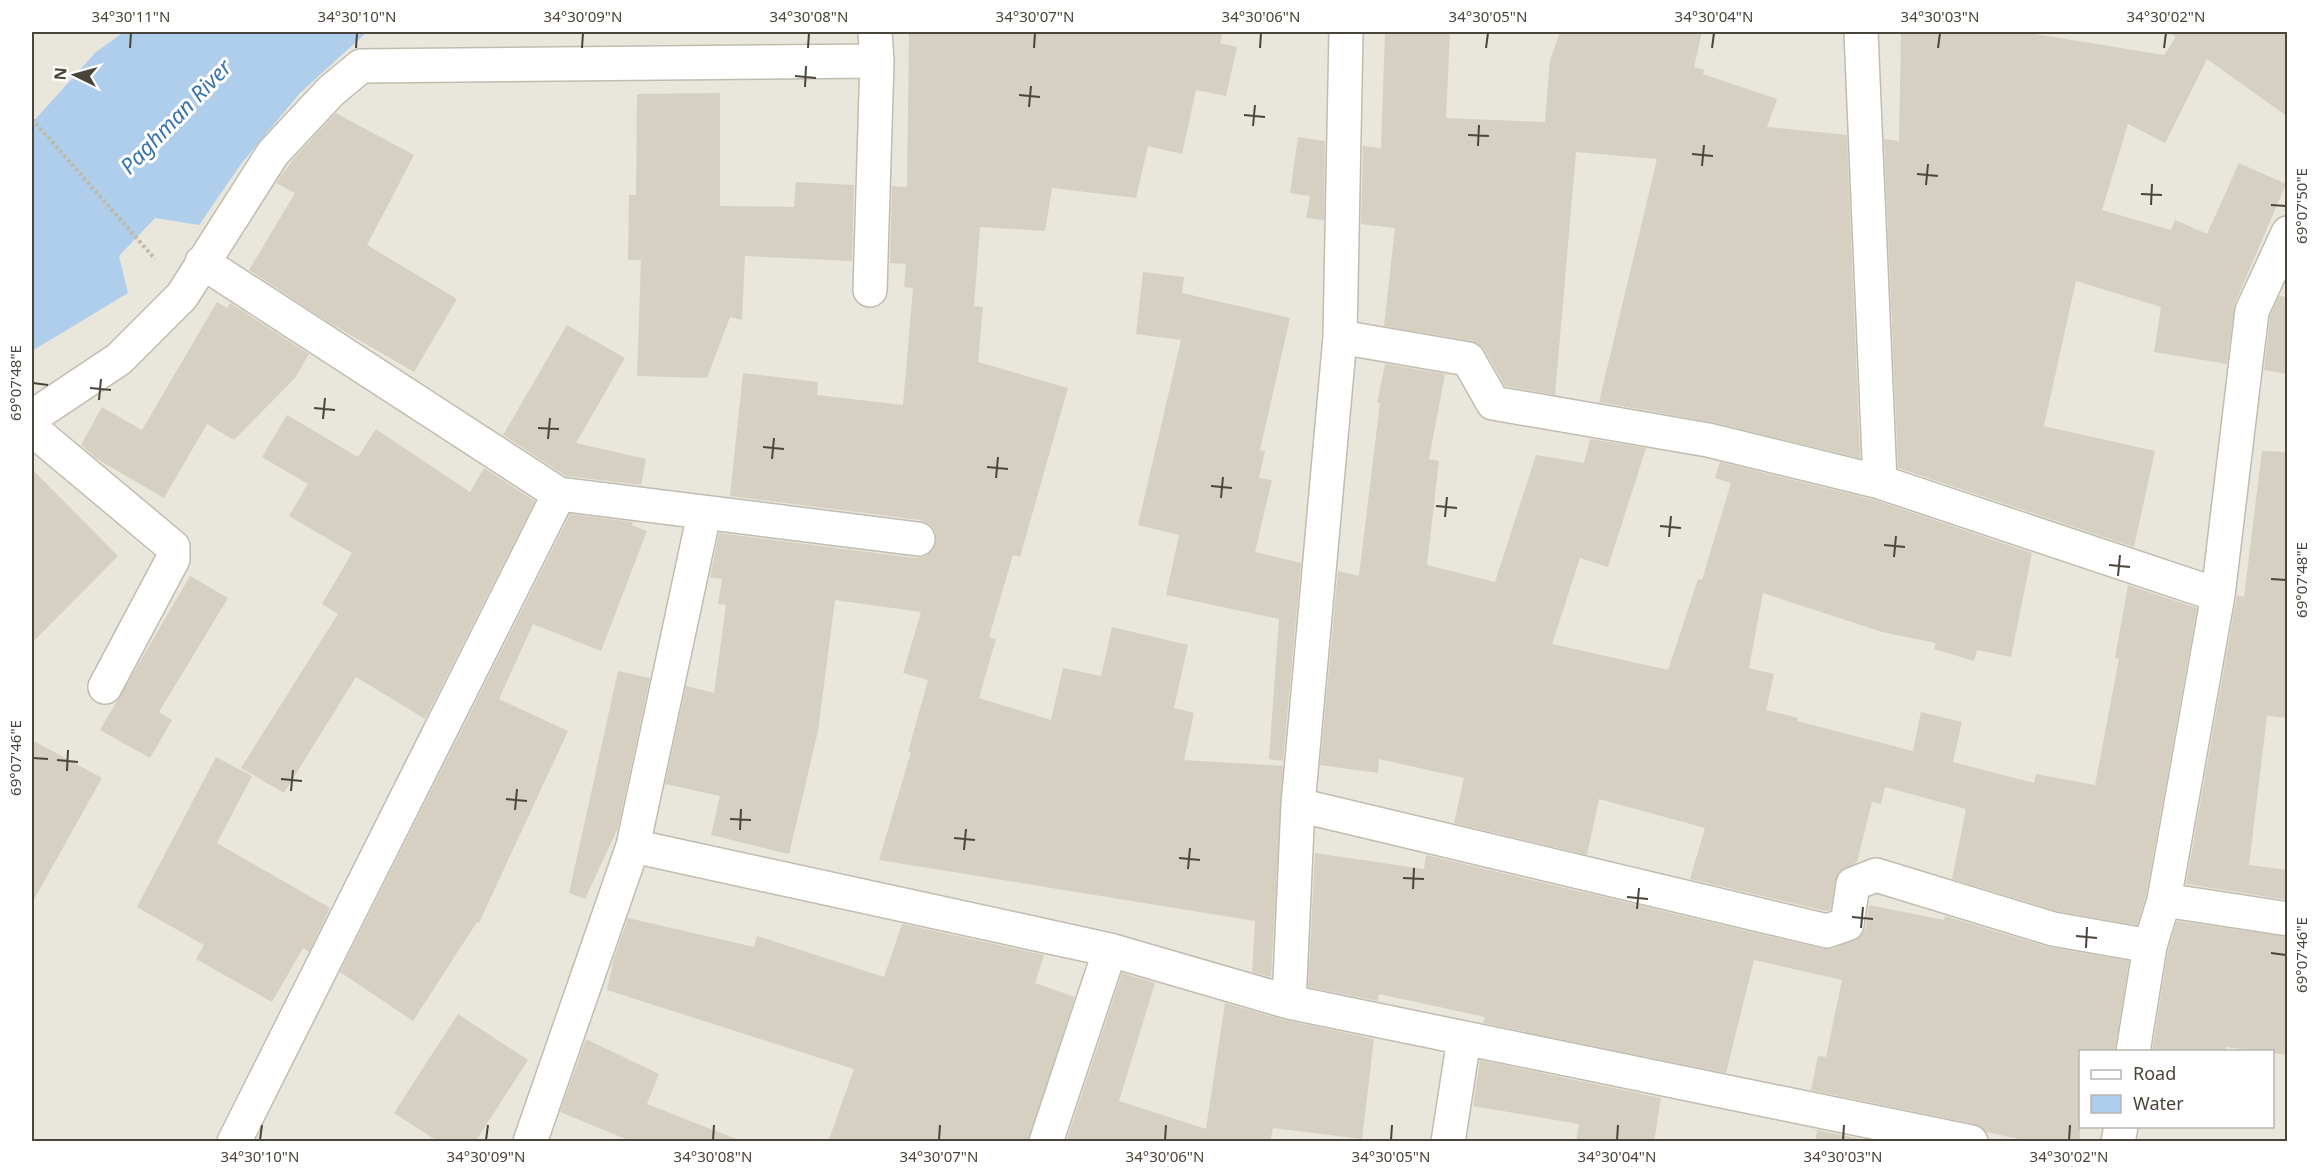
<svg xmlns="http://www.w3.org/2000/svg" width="2319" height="1173" font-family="'Noto Sans',sans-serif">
<rect width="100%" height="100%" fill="#f5f3ed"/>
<path fill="#e9e6db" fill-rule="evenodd" d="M32,32H2287V1141H32ZM2080,1052H2272V1126H2080Z"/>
<path fill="#aeceec" d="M124,32H367L300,93L241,164L199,225L155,218L119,256L128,293L32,351V123L96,52Z"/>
<path fill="#d6d0c3" d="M909,32H1223L1220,43L1237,47L1226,96L1196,90L1182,154L1148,146L1136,198L1052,188L1045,231L980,227L974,306L983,307L978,362L1068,388L1020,557L1013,555L989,637L996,639L979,698L1051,720L1063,668L1101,676L1112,627L1188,645L1174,708L1194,713L1184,760L1283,766L1271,977L1252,972L1255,921L879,860L911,752H908L928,680L903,673L921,612L835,600L818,731L789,854L711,835L720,796L665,784L686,686L714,693L726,605L718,604L722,579L710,577L719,533L916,558L926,556L933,550L936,542L935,531L929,524L920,520L730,496L743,373L818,382L817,395L903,405L913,288L904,287L906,264L890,263L892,186L907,187Z
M1385,32H1450L1446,118L1545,122L1550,60L1560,32H1702L1694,67L1704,70L1703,74L1777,99L1767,127L1847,135L1860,458L1711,422L1599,402L1657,159L1576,152L1555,395L1505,386L1484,349L1472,341L1384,326L1395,228L1361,224L1363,146L1381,148Z
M1901,32H2022L2164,55L2176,37L2168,32H2288V117L2207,59L2165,143L2128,124L2102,210L2171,230L2175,220L2207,234L2239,163L2286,184L2235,303L2227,364L2154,352L2161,307L2076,281L2044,426L2155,451L2134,547L1898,468L1884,139L1899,141Z
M720,93V206L794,207L796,182L854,185L852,261L745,256L742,320L730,317L707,378L637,376L641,260H628L629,195H636L637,94Z
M336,113L414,155L367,245L457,299L414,372L328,322L249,270L295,193L276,183L294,158Z
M1298,137L1325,141L1324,220L1306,218L1310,196L1290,193Z
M1143,272L1184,277L1182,293L1290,318L1260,450L1265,451L1259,478L1272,480L1255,552L1301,563L1283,761L1269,759L1279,619L1166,595L1179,535L1138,525L1181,340L1136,334Z
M2279,296L2288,297V374L2264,370L2270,316Z
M217,302L227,308L230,303L309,354L295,378L234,440L207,424L164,498L97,459L81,445L102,407L142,430Z
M567,325L625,358L576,443L646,459L641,485L566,476L503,435Z
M1385,364L1445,374L1429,459L1439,461L1427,565L1495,582L1536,455L1584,463L1590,439L1646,448L1608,567L1580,558L1552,644L1668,670L1698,579L1702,580L1731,483L1715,478L1720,462L1875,500L2032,553L2011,657L1977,650L1974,661L1934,649L1936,643L1882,632L1763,593L1749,668L1774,674L1766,710L1798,718L1797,721L1913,751L1921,712L1962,722L1953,762L2034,783L2036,774L2095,785L2119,659L2115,658L2128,585L2197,608L2146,896L2137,925L2057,911L1952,879L1966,809L1885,787L1881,804L1872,802L1857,862L1838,873L1830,910L1826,911L1690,879L1705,828L1599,799L1587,855L1454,823L1464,778L1379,759L1378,773L1320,765L1338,571L1359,576L1380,403H1377Z
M287,415L358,457L376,429L470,492L484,468L535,501L425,719L356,677L284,793L241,768L338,614L322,604L352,553L289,516L308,484L262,457Z
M2262,451L2288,452V718L2267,716L2249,865L2288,870V900L2186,884L2237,595L2244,597Z
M32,469L118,556L32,643Z
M570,514L633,522L632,525L647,531L601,651L533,624L499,699L568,731L479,923L477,922L413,1021L340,972Z
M190,576L228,598L159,712L172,720L150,758L100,730Z
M618,671L650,678L618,828L585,899L569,893Z
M32,740L102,778L32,903Z
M216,757L252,776L217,843L330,908L309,952L303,948L272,1002L196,959L204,945L137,907Z
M1315,853L1424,869L1426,855L1823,949H1833L1861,936L1866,927L1869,905L1944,920L1945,916L2048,947L2129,961L2115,1052H2080V1142H2033L1986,1132L1975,1124L1811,1090L1818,1056L1826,1057L1842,980L1754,960L1726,1073L1483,1023L1485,1017L1379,994L1378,1001L1308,987Z
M628,918L754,947L757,936L884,977L902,924L1044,955L1035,983L1075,997L1028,1142H828L854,1069L607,990L614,958Z
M2177,921L2288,937L2287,1055L2226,1047L2225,1052H2152L2168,950Z
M1122,973L1155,983L1119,1101L1206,1129L1225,1003L1285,1020L1374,1039L1362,1139L1273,1128L1270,1142H1066Z
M458,1014L528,1060L475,1142H439L394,1113Z
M586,1039L659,1074L647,1104L736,1139L735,1142H633L560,1112Z
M1480,1060L1661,1098L1654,1142H1576L1579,1124L1473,1106Z
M1817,1130L1875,1142H1815Z"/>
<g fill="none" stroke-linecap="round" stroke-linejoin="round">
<defs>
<path id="minor" d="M1861,32L1880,482
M202,262L559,494L918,539
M870,290L877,61L875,32
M1340,337L1468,359L1493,403L1708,440L1880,482L2218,595
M32,417L119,359L182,296L273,153L331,91L361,66L877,61
M32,429L173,547V559L105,687
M1298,805L1827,931L1847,924L1853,884L1876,875L2053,929L2150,946
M633,846L1110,950L1289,1002L1971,1142
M2164,900L2288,919
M1289,1002L1298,805L1340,337L1346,32
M2133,1052L2150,946L2164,900L2218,595L2252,311L2288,233
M234,1142L559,494
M530,1142L633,846L704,514
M1046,1142L1110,950
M1448,1142L1464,1039
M2118,1142L2121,1126"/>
</defs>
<use href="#minor" stroke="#c0bcaf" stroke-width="36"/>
<path stroke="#c1b9a2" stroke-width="4" stroke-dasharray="3 3" stroke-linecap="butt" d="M32,119L155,259"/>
<use href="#minor" stroke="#fff" stroke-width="33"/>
</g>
<path fill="none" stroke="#4a453a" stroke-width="2" d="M130,48L131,33M356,48L357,33M582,48L583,33M808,48L809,33M1034,48L1035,33M1260,48L1261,33M1486,48L1488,33M1712,48L1714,33M1938,48L1940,33M2164,48L2166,33M795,76L816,78M805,87L806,66M1019,95L1040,97M1029,107L1031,86M1244,115L1265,117M1253,126L1255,105M1468,135L1489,136M1478,146L1479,125M1692,154L1713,156M1702,166L1704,145M1917,174L1938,176M1926,185L1928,164M2141,194L2162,195M2151,205L2152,184M2271,205L2286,206M33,383L48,385M90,388L111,390M99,400L101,379M314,408L335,410M323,419L325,398M538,428L559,429M548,439L550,418M763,447L784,449M772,459L774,438M987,467L1008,469M996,478L998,457M1211,486L1232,488M1221,498L1223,477M1436,506L1457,508M1445,517L1447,497M1660,526L1681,528M1669,537L1671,516M1884,545L1905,547M1894,557L1896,536M2109,565L2130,567M2118,576L2120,555M2271,579L2286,580M33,758L48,759M57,760L78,762M67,771L68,750M281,779L302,781M291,791L293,770M506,799L527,801M515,810L517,789M730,819L751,820M740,830L741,809M954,838L975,840M964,850L966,829M1179,858L1200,860M1188,869L1190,848M1403,878L1424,879M1413,889L1414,868M1627,897L1648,899M1637,909L1639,888M1852,917L1873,919M1861,928L1863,907M2076,936L2097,938M2086,948L2087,927M2271,953L2286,955M260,1140L262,1125M486,1140L488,1125M713,1140L714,1125M939,1140L940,1125M1165,1140L1166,1125M1391,1140L1392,1125M1617,1140L1618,1125M1843,1140L1844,1125M2069,1140L2070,1125"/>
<g text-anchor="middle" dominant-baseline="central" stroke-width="6" stroke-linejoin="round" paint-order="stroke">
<g font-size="22" font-style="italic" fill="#3a74af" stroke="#fff">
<text transform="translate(175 116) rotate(-46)">Paghman River</text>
</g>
</g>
<rect width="2319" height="1173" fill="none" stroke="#ffffff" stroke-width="66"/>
<rect x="2079" y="1050" width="195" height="78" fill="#ffffff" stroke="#b7b5b0" stroke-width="1.5"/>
<rect x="2091" y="1070" width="30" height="9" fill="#ffffff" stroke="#b7b5b0" stroke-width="1.5"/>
<text x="2133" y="1080" font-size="18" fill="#4a453a">Road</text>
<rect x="2091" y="1095" width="30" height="18" fill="#aeceec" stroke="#b7b5b0" stroke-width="1.5"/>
<text x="2133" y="1110" font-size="18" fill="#4a453a">Water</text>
<g transform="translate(75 75) rotate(275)" stroke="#ffffff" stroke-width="4.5" paint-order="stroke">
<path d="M0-4.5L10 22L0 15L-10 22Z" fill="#4a453a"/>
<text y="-9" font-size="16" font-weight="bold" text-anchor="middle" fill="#4a453a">N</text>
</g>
<rect x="33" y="33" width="2253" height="1107" fill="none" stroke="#4a453a" stroke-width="2"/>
<g font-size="15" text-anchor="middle" fill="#4a453a">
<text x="131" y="22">34°30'11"N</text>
<text x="357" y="22">34°30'10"N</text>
<text x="583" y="22">34°30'09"N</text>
<text x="809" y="22">34°30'08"N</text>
<text x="1035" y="22">34°30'07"N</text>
<text x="1261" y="22">34°30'06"N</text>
<text x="1488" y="22">34°30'05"N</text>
<text x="1714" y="22">34°30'04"N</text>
<text x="1940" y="22">34°30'03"N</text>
<text x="2166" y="22">34°30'02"N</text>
<text transform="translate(2302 206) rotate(-90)" y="5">69°07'50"E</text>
<text transform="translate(16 383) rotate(-90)" y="5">69°07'48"E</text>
<text transform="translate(2302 580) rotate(-90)" y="5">69°07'48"E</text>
<text transform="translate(16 758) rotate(-90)" y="5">69°07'46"E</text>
<text transform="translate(2302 955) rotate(-90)" y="5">69°07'46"E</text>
<text x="260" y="1162">34°30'10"N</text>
<text x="486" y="1162">34°30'09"N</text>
<text x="713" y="1162">34°30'08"N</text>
<text x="939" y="1162">34°30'07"N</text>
<text x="1165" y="1162">34°30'06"N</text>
<text x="1391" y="1162">34°30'05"N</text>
<text x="1617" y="1162">34°30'04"N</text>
<text x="1843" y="1162">34°30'03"N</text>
<text x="2069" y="1162">34°30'02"N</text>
</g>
</svg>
